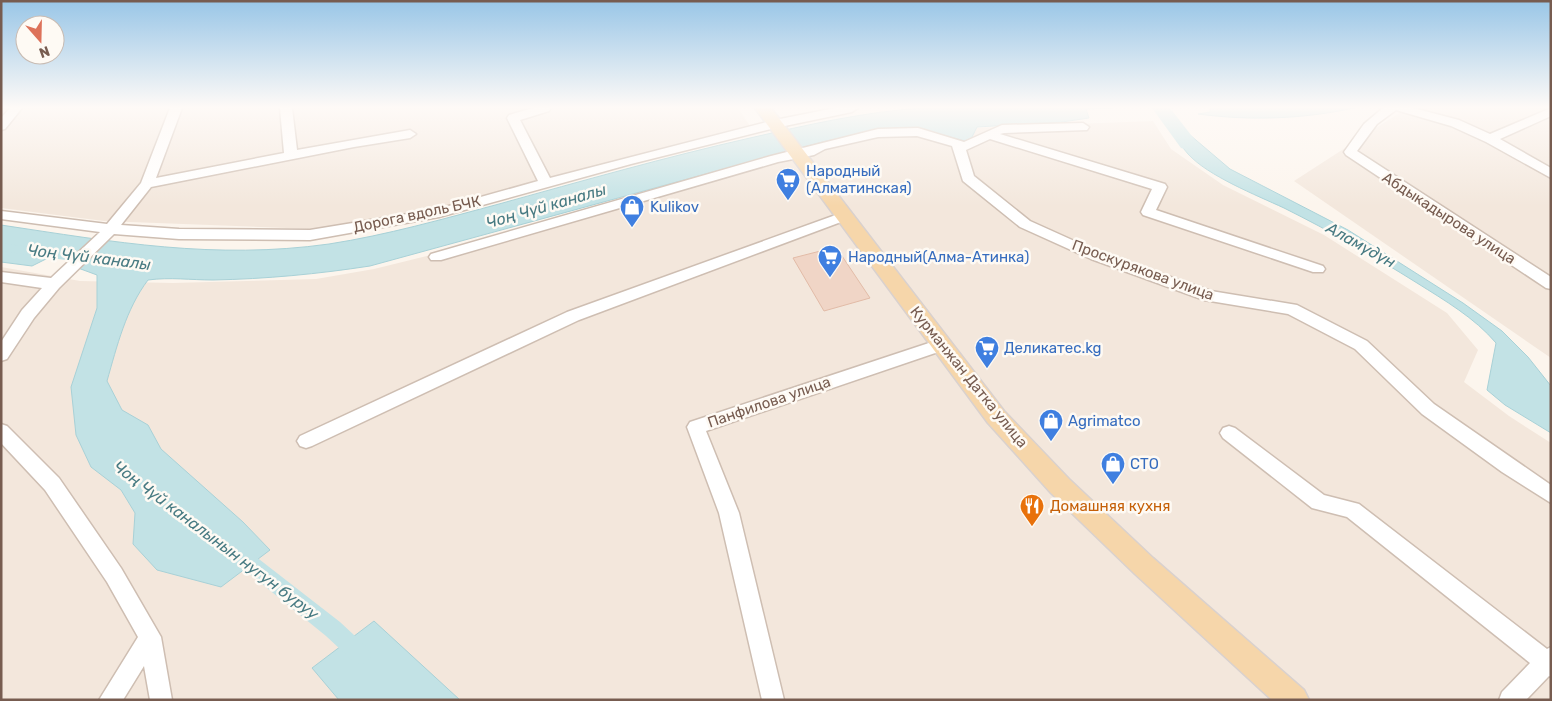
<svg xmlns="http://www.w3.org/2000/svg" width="1552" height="701" font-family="Rubik,sans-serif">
<rect width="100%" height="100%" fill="#fcf5ed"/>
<path fill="#f3e7dc" d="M1,108H738L750,126L439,208L313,229L104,221L1,208Z
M1407,108H1551V358L1294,181Z
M1153,121L1171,149L1223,185L1324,235L1447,313L1478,350L1464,382L1509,416L1551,443V700H1V267L80,281L173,283L316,279L374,269L443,252L871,132Z"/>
<path fill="#c2e2e5" stroke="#a8d1d7" d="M922,108H1113L1086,109L1089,118L1062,122L977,127L971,139L965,141L925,130L865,134L826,141L370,266C318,274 266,279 213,280C191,280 170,277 148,280C126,309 117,346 107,381L122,410L148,425L161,449L243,522L270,550L221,587L157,570L133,544L135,513L121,490L91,467L76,435L71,387L97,308V275L78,268L90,256L56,254L32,266L1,262V225C114,242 215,260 329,244C387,235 443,219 499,204C582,181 666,157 750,138C807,125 863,112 922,108Z
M1210,108H1354C1303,119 1251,121 1198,114L1210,112Z
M1162,116L1174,117L1183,129L1230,169L1348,230L1463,303L1502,331L1528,357L1551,386V433L1505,405L1487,390L1496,343C1475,318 1444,300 1417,283C1374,256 1330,231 1284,208C1256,195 1208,176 1188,154C1178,143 1170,129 1162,116Z
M374,621L460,700H339L312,668Z"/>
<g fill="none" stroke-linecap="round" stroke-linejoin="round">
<path fill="#c2e2e5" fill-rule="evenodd" d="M1,243L94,256L99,257L101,260L99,263L94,264L1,251Z
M236,544L242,546L340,622L368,648L371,655L368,662L361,665L354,662L326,636L230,558L227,552L230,546Z"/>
<path fill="#c2e2e5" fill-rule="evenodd" d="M1152,108H1170L1198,144L1195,148L1188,150L1181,148Z"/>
</g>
<path fill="#f0d5c6" stroke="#e2bba7" d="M836,247L870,298L824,311L793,258Z"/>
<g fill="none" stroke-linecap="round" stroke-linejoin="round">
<defs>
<path id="minor" d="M10,108H22L5,129L1,130V118Z
M170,108H182L156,178L284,153L280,108H292L297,150L410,130L416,134L410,138L354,147L151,187L121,225L179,229L310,230L438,209L538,181L507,118L509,115L533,108H551L549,111L520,120L550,178L775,120L835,108H858L852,112L775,128L631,164L439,217L310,240L179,239L114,234L59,288L34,318L7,359L1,361V342L22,310L42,288L1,282V272L51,278L100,232L1,219V211L107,224L141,183Z
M1383,108H1413L1459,120L1490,134L1551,108V116L1500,139L1551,168V178L1486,142L1451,126L1396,110L1377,124L1357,151L1551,277V289L1546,288L1346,155L1344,152L1364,124Z
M1083,123L1089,127L1087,130L1004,133L1000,134L1165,184L1167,187L1156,210L1323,266L1325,269L1323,272H1313L1143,215L1141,212L1152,189L990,139L966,150L974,176L1030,221L1101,253L1211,291L1297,305L1367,341L1434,404L1551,485V503L1502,472L1422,414L1355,349L1288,314L1204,300L1091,259L1020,227L963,181L952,146L917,136L878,137L825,149L814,155L778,162L441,260H431L429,257L431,254L771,156L878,129L918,128L964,142L1002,125Z
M844,212L849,213L851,216L849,219L579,320L312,446L306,448L300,446L297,441L300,436L567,312Z
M941,339L947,341L949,345L947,349L706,431L739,513L784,700H762L719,513L687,427L690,422Z
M1,424L7,426L59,478L121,568L161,637L172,700H150L144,666L123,700H99L138,637L107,582L45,490L1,443Z
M1229,426L1235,428L1324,495L1359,504L1547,649L1551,647V677L1549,676L1526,700H1499L1502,692L1530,663L1347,517L1312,508L1223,438L1220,433L1223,428Z"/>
<path id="major" d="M755,108H771L1004,411L1069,479L1153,558L1304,690L1309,700H1272L1135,574L1051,493L988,423Z"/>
</defs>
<use href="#minor" stroke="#cebeb2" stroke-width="3"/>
<use href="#major" stroke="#d9d1ce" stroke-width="3"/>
<use href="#minor" fill="#fff" fill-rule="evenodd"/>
<use href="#major" fill="#f6d6aa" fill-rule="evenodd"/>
</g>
<linearGradient id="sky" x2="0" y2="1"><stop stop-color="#99c6e7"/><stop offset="0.52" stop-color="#fefaf7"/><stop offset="1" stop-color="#fefaf7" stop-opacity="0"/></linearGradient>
<rect width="1552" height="206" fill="url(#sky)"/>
<defs>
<symbol id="supermarket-pin" viewBox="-11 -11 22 30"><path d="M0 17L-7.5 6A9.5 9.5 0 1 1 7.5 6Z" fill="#3f7fe0" stroke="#fefaf4"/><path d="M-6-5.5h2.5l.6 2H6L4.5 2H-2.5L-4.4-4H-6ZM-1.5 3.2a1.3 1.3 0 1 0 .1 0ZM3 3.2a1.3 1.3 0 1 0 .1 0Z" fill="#fff"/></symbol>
<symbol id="shop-pin" viewBox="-11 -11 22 30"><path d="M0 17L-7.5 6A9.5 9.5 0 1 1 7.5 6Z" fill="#3f7fe0" stroke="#fefaf4"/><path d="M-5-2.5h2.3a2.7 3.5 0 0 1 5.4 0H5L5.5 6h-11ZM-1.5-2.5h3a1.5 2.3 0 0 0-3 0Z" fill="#fff"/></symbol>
<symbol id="restaurant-pin" viewBox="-11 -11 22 30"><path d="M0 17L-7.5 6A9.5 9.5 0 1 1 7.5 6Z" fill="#e8710a" stroke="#fefaf4"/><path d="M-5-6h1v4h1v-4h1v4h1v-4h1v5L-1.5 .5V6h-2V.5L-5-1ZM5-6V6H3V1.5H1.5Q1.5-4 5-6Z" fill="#fff"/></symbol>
</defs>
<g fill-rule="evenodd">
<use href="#supermarket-pin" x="774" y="166" width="28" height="38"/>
<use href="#shop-pin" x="618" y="193" width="28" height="38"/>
<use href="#supermarket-pin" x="816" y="243" width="28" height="38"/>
<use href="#supermarket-pin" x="973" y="334" width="28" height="38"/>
<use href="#shop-pin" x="1037" y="407" width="28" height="38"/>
<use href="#shop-pin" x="1099" y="450" width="28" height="38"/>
<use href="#restaurant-pin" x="1018" y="492" width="28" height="38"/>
</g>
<g text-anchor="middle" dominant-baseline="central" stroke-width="5" stroke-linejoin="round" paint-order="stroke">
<g font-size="15" fill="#366cbe" stroke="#fefaf4" text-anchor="start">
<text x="806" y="171">Народный<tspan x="806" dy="17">(Алматинская)</tspan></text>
<text x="650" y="207">Kulikov</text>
<text x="848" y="257">Народный(Алма-Атинка)</text>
<text x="1004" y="348">Деликатес.kg</text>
<text x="1068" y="421">Agrimatco</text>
<text x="1130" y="464">СТО</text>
</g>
<g font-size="15" fill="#775c50" stroke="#fefaf4">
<text transform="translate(417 214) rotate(-12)">Дорога вдоль БЧК</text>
<text transform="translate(1449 218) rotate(33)">Абдыкадырова улица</text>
<text transform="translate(1143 270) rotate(20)">Проскурякова улица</text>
<text transform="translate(969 377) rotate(51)">Курманжан Датка улица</text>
<text transform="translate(769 402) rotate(-19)">Панфилова улица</text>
</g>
<g font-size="15" fill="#c56008" stroke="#fefaf4" text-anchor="start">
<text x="1050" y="506">Домашняя кухня</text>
</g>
<g font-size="16" font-style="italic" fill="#477a82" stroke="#fefaf4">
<text transform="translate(546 206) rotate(-16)">Чоң Чүй каналы</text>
<text transform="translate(1361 245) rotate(29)">Аламүдүн</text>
<text transform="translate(89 257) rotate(7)">Чоң Чүй каналы</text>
<text transform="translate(216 540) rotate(37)">Чоң Чүй каналынын нугун буруу</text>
</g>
</g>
<rect width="1552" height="701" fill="none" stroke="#775c50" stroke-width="5"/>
<g transform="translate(40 40) rotate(160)"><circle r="24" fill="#fefaf4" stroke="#c8bbb2"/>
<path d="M0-4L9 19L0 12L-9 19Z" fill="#dd725a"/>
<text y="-8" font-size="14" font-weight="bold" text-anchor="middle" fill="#775c50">N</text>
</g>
</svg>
